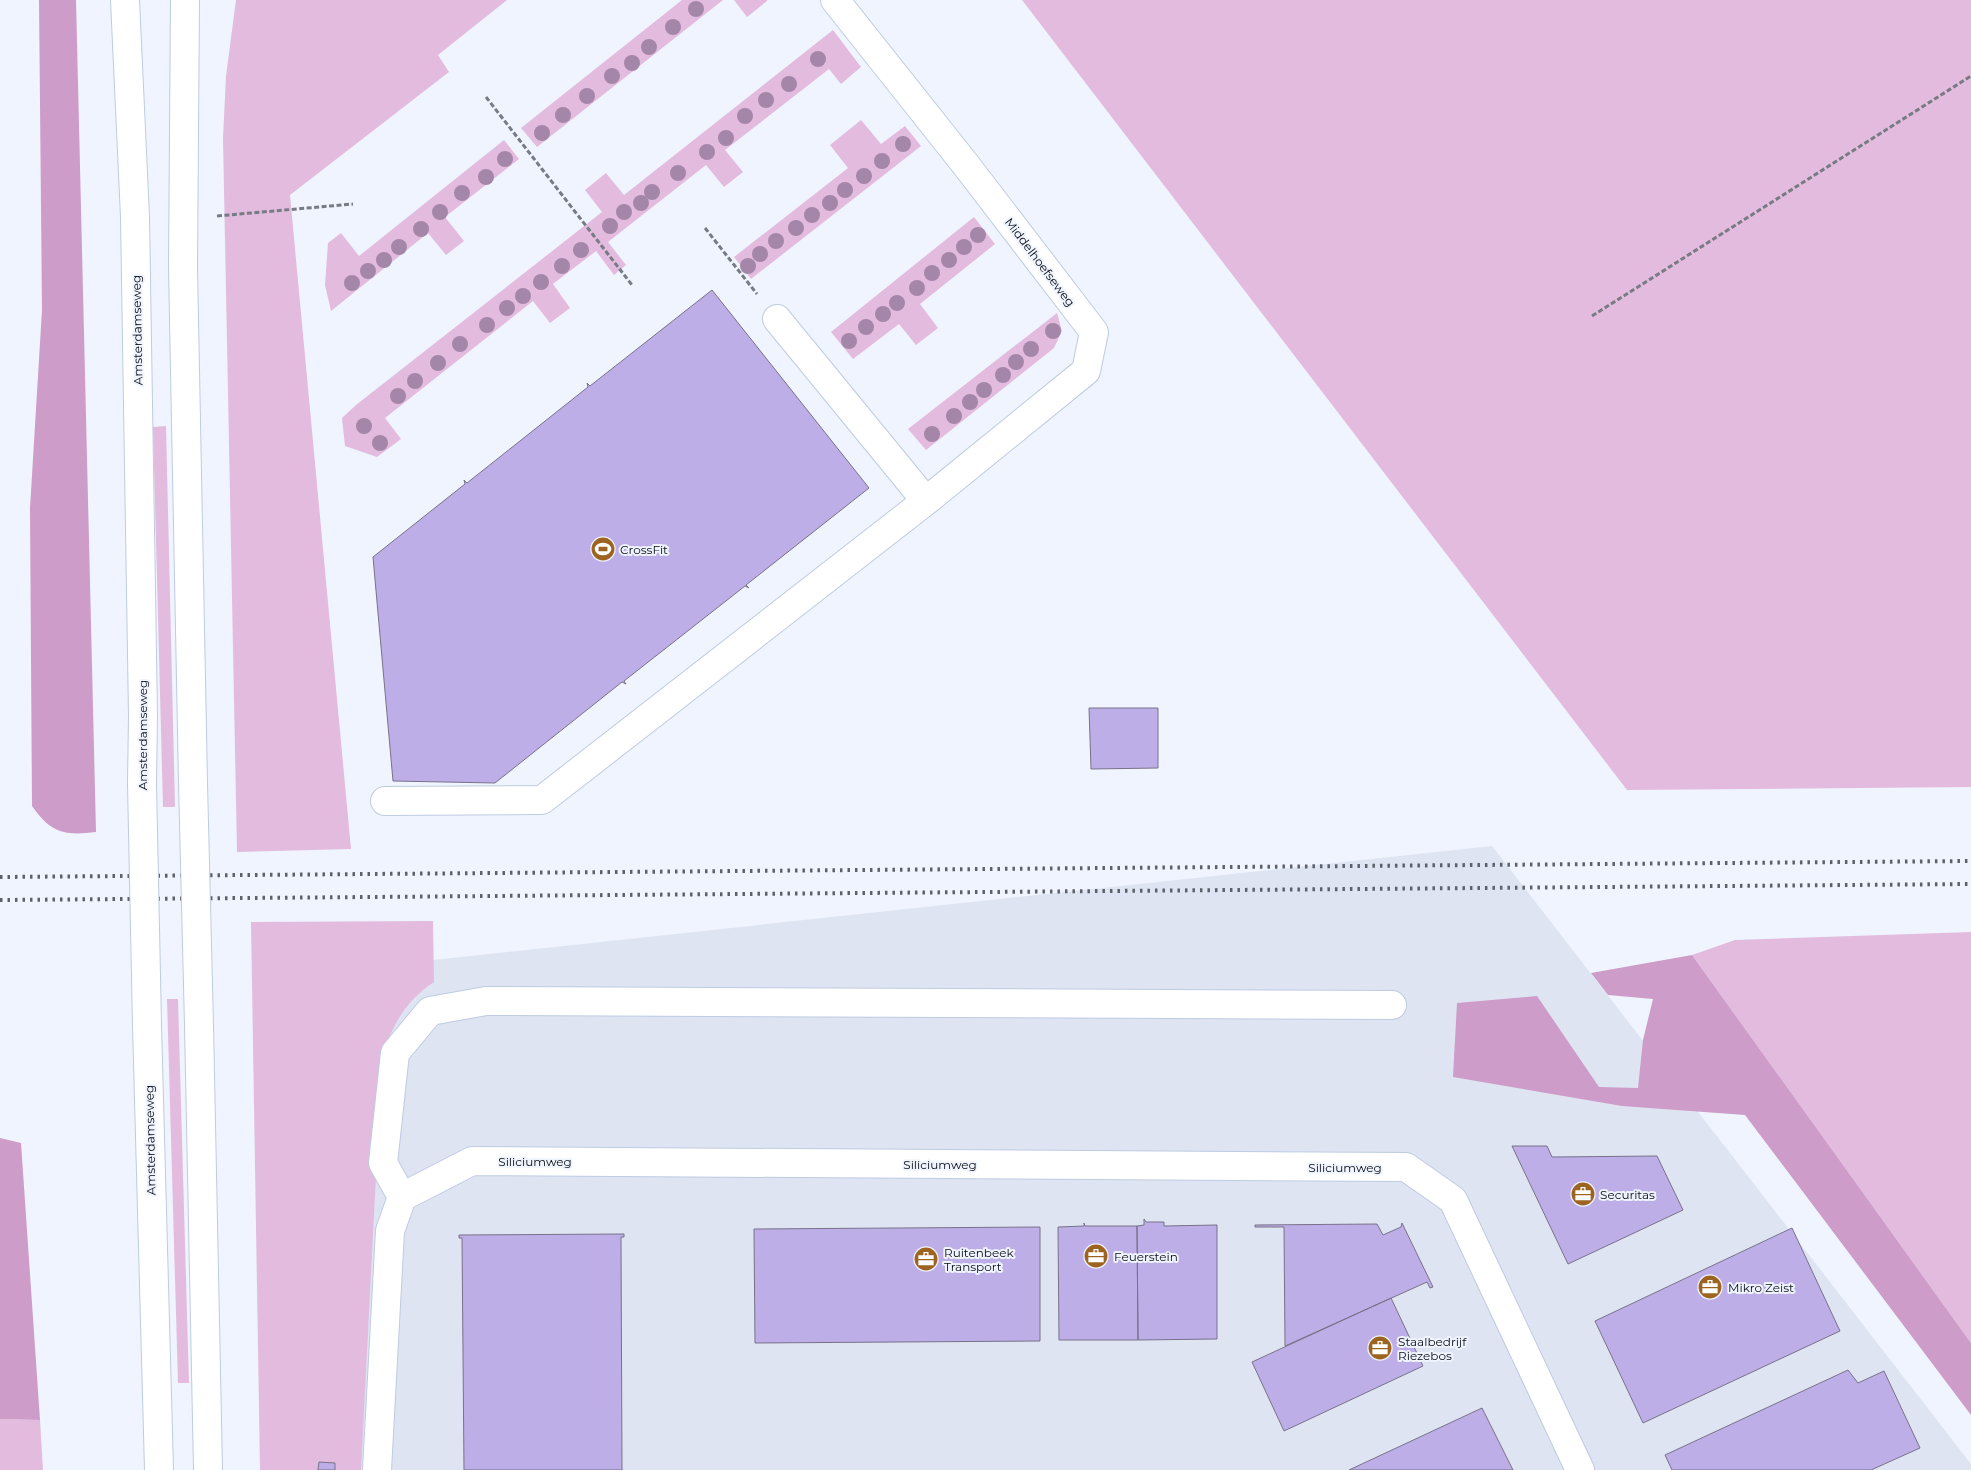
<svg xmlns="http://www.w3.org/2000/svg" width="1971" height="1470" font-family="Montserrat,sans-serif">
<rect width="100%" height="100%" fill="#eff4fe"/>
<path fill="#dee4f1" d="M1492,846L1971,1464V1470H332L331,971Z"/>
<path fill="#e3bbdf" d="M236,0H507L438,55L449,72L290,195L351,849L237,852L223,138L226,76Z
M682,0H723L537,147L521,128Z
M734,0H767V1L747,17Z
M1022,0H1971V787L1627,790Z
M833,30L861,67L841,84L829,69L725,150L743,172L724,187L706,165L608,242L626,265L614,275L596,251L553,284L570,308L550,323L533,301L385,418L401,439L377,457L345,446L342,418L356,405L602,212L585,190L606,173L624,195Z
M861,120L881,144L905,126L921,146L751,279L734,257L848,168L830,145Z
M504,140L519,159L445,217L464,241L446,255L428,233L331,311L325,285L328,243L341,233L359,256Z
M974,217L995,244L920,304L938,328L916,345L899,324L853,359L831,332Z
M1057,313L1062,331L1054,348L926,450L908,429Z
M166,426L175,807H163L153,427Z
M433,921L434,982C406,1000 391,1027 382,1058L361,1470H260L251,922Z
M1971,932V1343L1692,955L1735,940Z
M167,999H178L189,1383H178Z
M0,1419L40,1420L43,1470H0Z"/>
<path fill="#cd9cc9" d="M39,0H76L96,832C64,836 51,833 32,806L30,508L42,310Z
M1692,955L1971,1343V1415L1745,1115L1622,1106L1453,1077L1457,1003L1537,996L1599,1087L1638,1088L1643,1040L1653,999L1608,995L1591,973Z
M0,1138L21,1143L40,1420L0,1419Z"/>
<path fill="#bdaee8" stroke="#787289" d="M712,290L869,488L746,585L749,588L745,586L624,681L626,684L622,682L495,783L393,781L373,557L465,484L464,480L467,483L588,387L587,383L590,386Z
M1089,708H1158V768L1091,769Z
M1512,1146H1547L1552,1157L1657,1156L1683,1210L1568,1264Z
M1144,1219L1146,1222H1164V1226L1217,1225V1339L1138,1340L1137,1226L1144,1225Z
M1084,1223L1085,1226H1137L1138,1340H1059L1058,1227L1084,1226Z
M1402,1223L1433,1287L1430,1288L1427,1282L1285,1346L1284,1227H1255V1225L1377,1224L1383,1235L1401,1227Z
M1040,1227V1341L755,1343L754,1229Z
M1792,1228L1840,1331L1643,1423L1595,1321Z
M624,1234V1237H621L622,1470H464L462,1238H459V1235Z
M1391,1298L1423,1366L1284,1431L1252,1362Z
M1848,1370L1858,1383L1884,1371L1920,1448L1871,1470H1672L1665,1455Z
M1482,1408L1513,1470H1349Z
M319,1462L335,1463V1470H318Z"/>
<g fill="none" stroke-linecap="round" stroke-linejoin="round">
<defs>
<path id="minor" d="M835,0L966,165L1094,332L1086,371L926,501
M385,801L542,800L926,501L777,319
M402,1197L383,1163L395,1053L430,1011L486,1001L1392,1005
M377,1470L390,1231L402,1197L472,1161L1406,1167L1453,1200L1580,1470"/>
<path id="major" d="M125,0L135,217L143,716L142,783
M185,0L183,267L193,783
M147,1025L159,1470
M199,1025L208,1470"/>
</defs>
<use href="#minor" stroke="#bfcbe2" stroke-width="30"/>
<use href="#major" stroke="#bfcbe2" stroke-width="30"/>
<path stroke="#777b84" stroke-width="3" stroke-dasharray="5 2.5" stroke-linecap="butt" d="M486,97L632,285
M217,216L353,204
M705,228L757,294
M1592,316L1971,76"/>
<use href="#minor" stroke="#fff" stroke-width="28"/>
<use href="#major" stroke="#fff" stroke-width="28"/>
<path stroke="#5c6169" stroke-width="4" stroke-dasharray="2.5 5" stroke-linecap="butt" d="M0,877L1971,861
M0,900L1971,884"/>
<defs>
<path id="major-bridge" d="M142,783L147,1025
M193,783L199,1025"/>
</defs>
<use href="#major-bridge" stroke="#bfcbe2" stroke-width="30" stroke-linecap="butt"/>
<use href="#major-bridge" stroke="#fff" stroke-width="28"/>
</g>
<g fill="#a486a9">
<circle cx="696" cy="9" r="8"/>
<circle cx="673" cy="27" r="8"/>
<circle cx="649" cy="47" r="8"/>
<circle cx="818" cy="59" r="8"/>
<circle cx="632" cy="63" r="8"/>
<circle cx="612" cy="76" r="8"/>
<circle cx="789" cy="84" r="8"/>
<circle cx="587" cy="96" r="8"/>
<circle cx="766" cy="100" r="8"/>
<circle cx="563" cy="115" r="8"/>
<circle cx="745" cy="116" r="8"/>
<circle cx="542" cy="133" r="8"/>
<circle cx="726" cy="138" r="8"/>
<circle cx="903" cy="144" r="8"/>
<circle cx="707" cy="152" r="8"/>
<circle cx="505" cy="159" r="8"/>
<circle cx="882" cy="161" r="8"/>
<circle cx="678" cy="173" r="8"/>
<circle cx="864" cy="176" r="8"/>
<circle cx="486" cy="177" r="8"/>
<circle cx="845" cy="190" r="8"/>
<circle cx="652" cy="192" r="8"/>
<circle cx="462" cy="193" r="8"/>
<circle cx="641" cy="203" r="8"/>
<circle cx="830" cy="203" r="8"/>
<circle cx="440" cy="212" r="8"/>
<circle cx="624" cy="212" r="8"/>
<circle cx="812" cy="215" r="8"/>
<circle cx="610" cy="226" r="8"/>
<circle cx="796" cy="228" r="8"/>
<circle cx="421" cy="229" r="8"/>
<circle cx="978" cy="235" r="8"/>
<circle cx="776" cy="241" r="8"/>
<circle cx="399" cy="247" r="8"/>
<circle cx="964" cy="247" r="8"/>
<circle cx="581" cy="250" r="8"/>
<circle cx="760" cy="254" r="8"/>
<circle cx="384" cy="260" r="8"/>
<circle cx="949" cy="260" r="8"/>
<circle cx="562" cy="266" r="8"/>
<circle cx="748" cy="266" r="8"/>
<circle cx="368" cy="271" r="8"/>
<circle cx="932" cy="273" r="8"/>
<circle cx="541" cy="282" r="8"/>
<circle cx="352" cy="283" r="8"/>
<circle cx="917" cy="288" r="8"/>
<circle cx="523" cy="296" r="8"/>
<circle cx="897" cy="303" r="8"/>
<circle cx="507" cy="308" r="8"/>
<circle cx="883" cy="314" r="8"/>
<circle cx="487" cy="325" r="8"/>
<circle cx="866" cy="327" r="8"/>
<circle cx="1053" cy="331" r="8"/>
<circle cx="849" cy="341" r="8"/>
<circle cx="460" cy="344" r="8"/>
<circle cx="1031" cy="349" r="8"/>
<circle cx="1016" cy="362" r="8"/>
<circle cx="438" cy="363" r="8"/>
<circle cx="1003" cy="375" r="8"/>
<circle cx="415" cy="381" r="8"/>
<circle cx="984" cy="390" r="8"/>
<circle cx="398" cy="396" r="8"/>
<circle cx="970" cy="402" r="8"/>
<circle cx="954" cy="416" r="8"/>
<circle cx="364" cy="426" r="8"/>
<circle cx="932" cy="434" r="8"/>
<circle cx="380" cy="443" r="8"/>
</g>
<defs>
<symbol id="stadium-disc" viewBox="-11 -11 22 22"><circle r="9.5" fill="#9c6420" stroke="#eff4fe"/><path d="M0-5a6.5 5 0 1 0 0 10a6.5 5 0 1 0 0-10ZM-3.5-1.8h7v3.6h-7Z" fill="#fff"/></symbol>
<symbol id="office-disc" viewBox="-11 -11 22 22"><circle r="9.5" fill="#9c6420" stroke="#eff4fe"/><path d="M-6-3h4V-5.5h4V-3h4V5H-6ZM-1-4.5V-3h2v-1.5ZM-6 0V1H6V0Z" fill="#fff"/></symbol>
</defs>
<g fill-rule="evenodd">
<use href="#stadium-disc" x="589" y="535" width="28" height="28"/>
<use href="#office-disc" x="1569" y="1180" width="28" height="28"/>
<use href="#office-disc" x="1082" y="1242" width="28" height="28"/>
<use href="#office-disc" x="912" y="1245" width="28" height="28"/>
<use href="#office-disc" x="1696" y="1273" width="28" height="28"/>
<use href="#office-disc" x="1366" y="1334" width="28" height="28"/>
</g>
<g text-anchor="middle" dominant-baseline="central" stroke-width="4" stroke-linejoin="round" paint-order="stroke">
<g font-size="12" fill="#090d14" stroke="#eff4fe">
<text transform="translate(1040 262) rotate(53)">Middelhoefseweg</text>
<text transform="translate(137 330) rotate(-91)">Amsterdamseweg</text>
<text transform="translate(142 735) rotate(-90)">Amsterdamseweg</text>
<text transform="translate(150 1140) rotate(-91)">Amsterdamseweg</text>
<text x="535" y="1161">Siliciumweg</text>
<text x="940" y="1164">Siliciumweg</text>
<text x="1345" y="1167">Siliciumweg</text>
</g>
<g font-size="12" fill="#090d14" stroke="#eff4fe" text-anchor="start">
<text x="620" y="549">CrossFit</text>
<text x="1600" y="1194">Securitas</text>
<text x="944" y="1252">Ruitenbeek<tspan x="944" dy="14">Transport</tspan></text>
<text x="1114" y="1256">Feuerstein</text>
<text x="1728" y="1287">Mikro Zeist</text>
<text x="1398" y="1341">Staalbedrijf<tspan x="1398" dy="14">Riezebos</tspan></text>
</g>
</g>
</svg>
